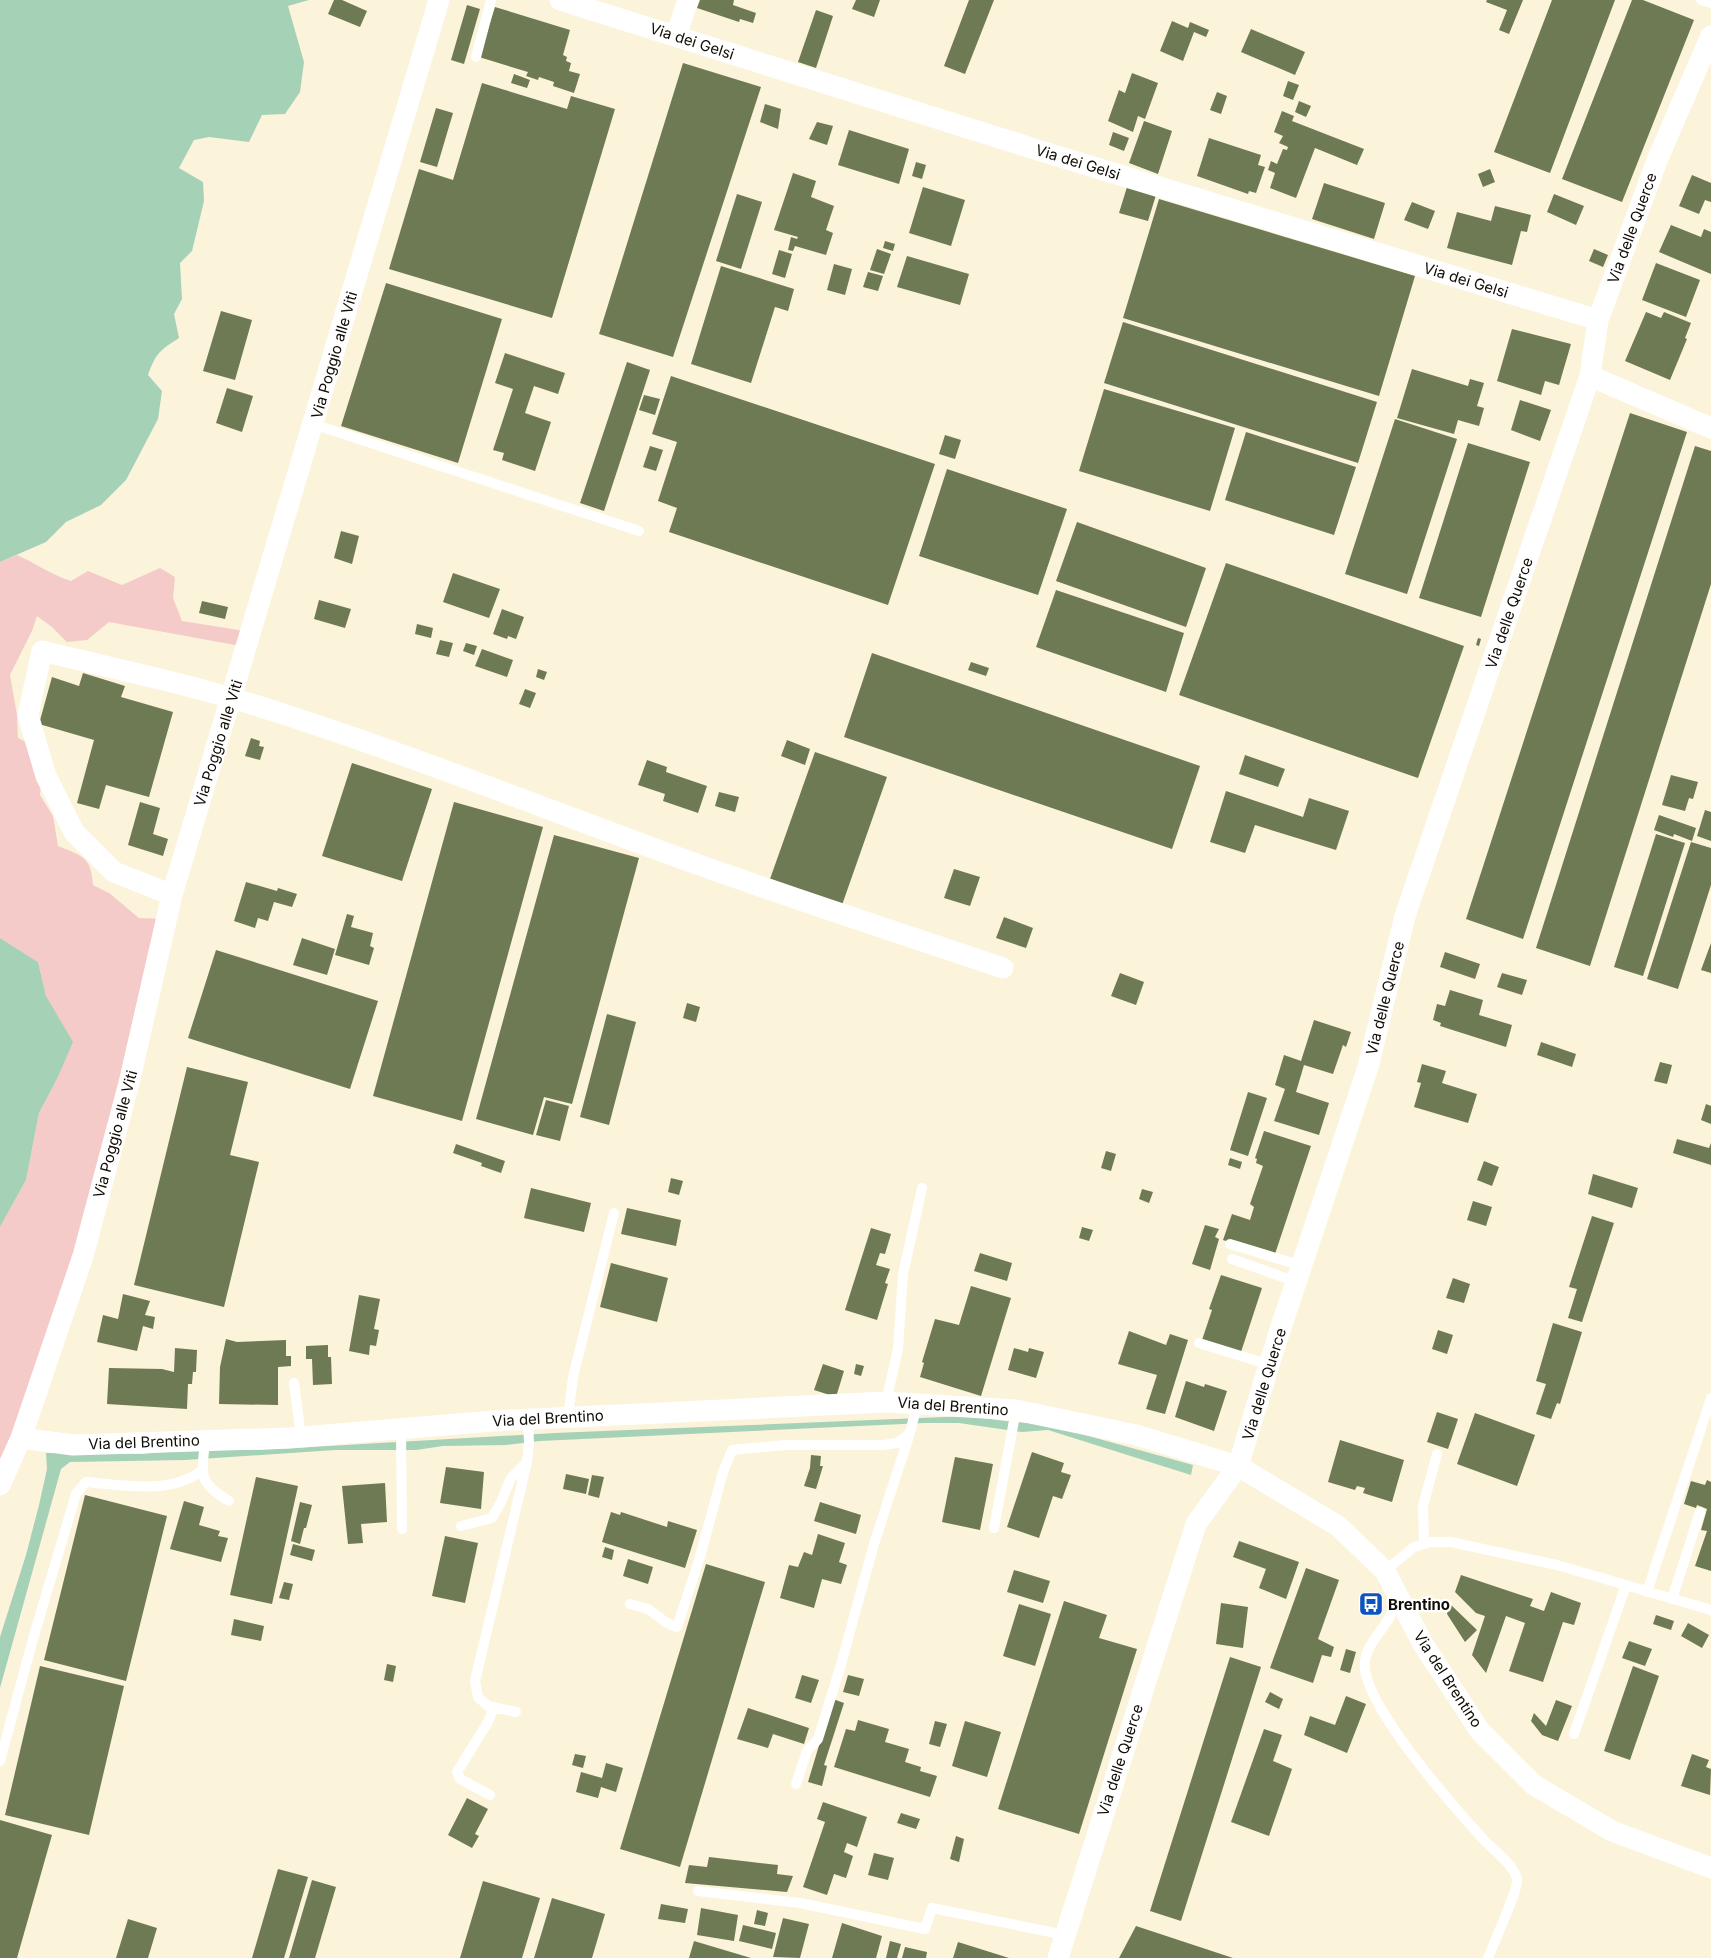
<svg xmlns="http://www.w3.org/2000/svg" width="1711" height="1958" font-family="Inter,sans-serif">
<rect width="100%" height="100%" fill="#fcf3db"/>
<path fill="#f4cbc9" d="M17,555C35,563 52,575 71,581L88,571L122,585L160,568L175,577L173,598L182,621L251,632L246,647L109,622L87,640L67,642L52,627L37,616L32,631L10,675L17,715L18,738L26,742L41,784L40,795L53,816L58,846C82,856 91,856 93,885L109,893L139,918L167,919L83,1256L0,1468V1227L26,1180L39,1113L57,1079L72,1042L46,997L38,962L0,938V562Z"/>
<path fill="#a5d1b6" d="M0,0H309L288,6L304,62L300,92L285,114L262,115L249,142L209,137L194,140L179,168L203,182L204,201L192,251L180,263L182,299L174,314L179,338C160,350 156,353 148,375L162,391L158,419L126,480L101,505L66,522L46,542L0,562Z
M0,938L38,962L46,996L73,1042L57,1079L39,1113L26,1180L0,1227Z
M969,1416L1005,1421L1049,1425L1193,1465L1191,1475L1048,1430L1022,1432L959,1423H924L540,1441L506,1445L443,1446L416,1450H335L185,1460L70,1462L61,1469L0,1688V1637L26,1555L39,1505L47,1469L46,1453L142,1454L186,1450H259L555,1433Z"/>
<path fill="#6d7a53" d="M334,0H342L367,11L360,27L328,14Z
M700,0H734L733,5L756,13L753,23L740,19L739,22L697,8Z
M856,0H880L874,17L852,9Z
M969,0H994L965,74L944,66Z
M1487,0H1523L1509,34L1499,30L1507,10L1486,2Z
M1552,0H1615L1550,173L1494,152Z
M1632,0H1643L1694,20L1622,202L1562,179Z
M467,5L480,9L464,64L451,60Z
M495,7L570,30L563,55L567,57L566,61L571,63L569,71L580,74L574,93L553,86L554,82L539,77L538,80L526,76L528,72L479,57Z
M816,10L833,16L816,68L798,62Z
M1172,21L1188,28L1190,22L1209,30L1206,37L1194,32L1183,61L1160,51Z
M1251,29L1305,52L1295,75L1241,52Z
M683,63L761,87L673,357L599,334Z
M1132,73L1158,83L1145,119L1138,116L1133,132L1108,121L1119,90L1125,93Z
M514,74L530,80L527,88L511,83Z
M1288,81L1299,85L1293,100L1283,96Z
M482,83L567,109L571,96L615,109L552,318L389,269L419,169L453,180Z
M1217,92L1227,96L1221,114L1210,110Z
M1299,101L1311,106L1306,117L1295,112Z
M765,104L781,109L778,129L760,122Z
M436,108L453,113L437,167L420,162Z
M1282,111L1294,116L1292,121L1364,149L1357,165L1315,148L1296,198L1270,188L1275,173L1268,170L1271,161L1277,164L1283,149L1287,150L1288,147L1279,143L1283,136L1274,132Z
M1144,121L1172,131L1158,174L1129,163Z
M817,122L833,126L827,145L809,139Z
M849,130L909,149L899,184L838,165Z
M1113,132L1129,138L1124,151L1109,145Z
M1209,138L1261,155L1258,165L1265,167L1256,193L1249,191L1248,194L1197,176Z
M916,162L926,165L922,179L912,176Z
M1490,169L1495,182L1483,187L1478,174Z
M793,173L816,181L811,197L834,206L826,230L833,233L826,255L795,246L793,251L788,250L791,237L797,239L798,237L774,230Z
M1692,175L1711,183V202L1705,200L1699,214L1679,206Z
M1324,183L1385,203L1374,239L1312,219Z
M923,187L965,200L951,246L909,233Z
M1127,187L1156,195L1148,221L1119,213Z
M737,194L762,202L741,269L716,261Z
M1554,194L1584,206L1576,225L1547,212Z
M1159,199L1415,276L1379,396L1123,318Z
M1412,202L1435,211L1428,229L1404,220Z
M1495,206L1531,215L1527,232L1521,231L1512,265L1447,248L1457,212L1491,221Z
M1671,225L1701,237L1704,229L1711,232V274L1659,252Z
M885,241L895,244L893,251L883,248Z
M877,249L891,254L884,274L870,270Z
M1594,249L1608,255L1603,267L1589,261Z
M779,250L792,254L785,278L772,274Z
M907,256L969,274L960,305L897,287Z
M1656,263L1700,280L1686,317L1642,300Z
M834,264L852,269L845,295L827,290Z
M721,266L794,289L788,311L775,307L751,383L691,364Z
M868,272L883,276L878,291L863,287Z
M386,283L502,319L458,463L341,426Z
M221,311L252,320L235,380L203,371Z
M1646,312L1661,318L1664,312L1691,323L1685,338L1687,339L1670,380L1625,361Z
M1123,322L1377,402L1358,463L1104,383Z
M1512,329L1571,344L1559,385L1545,381L1541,395L1497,381Z
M505,353L565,373L558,394L534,386L525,413L551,422L535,471L502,460L504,453L493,450L513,389L495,383Z
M627,362L650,370L604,511L580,503Z
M1412,369L1468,386L1470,379L1484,383L1477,406L1484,408L1479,426L1458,420L1454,434L1397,418Z
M671,376L935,464L888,605L669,532L677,508L658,501L677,442L652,434Z
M227,388L253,396L242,432L216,423Z
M1104,389L1235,428L1210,511L1079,471Z
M644,395L660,399L655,415L639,410Z
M1520,400L1551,410L1540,441L1511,430Z
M1630,413L1687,432L1523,939L1466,919Z
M1395,419L1457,439L1407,594L1345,574Z
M1246,432L1356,467L1334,535L1225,500Z
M945,435L961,440L955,459L939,454Z
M1468,443L1530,462L1481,617L1419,598Z
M650,446L663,450L656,471L643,467Z
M1695,446L1711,451V584L1590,966L1536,948Z
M947,469L1067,509L1038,595L919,556Z
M1077,522L1206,568L1186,627L1056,581Z
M341,531L359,536L352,564L334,558Z
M1226,563L1464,646L1418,778L1179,695Z
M453,573L500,589L489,618L443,602Z
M1056,590L1184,633L1166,692L1036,647Z
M319,600L351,609L345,628L314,619Z
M202,601L228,607L225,619L199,613Z
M502,609L524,617L516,639L508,636L507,639L493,634Z
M417,624L433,628L431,638L415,634Z
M1478,638L1481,639L1479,646L1476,645Z
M440,640L453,643L449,657L436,654Z
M466,643L477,646L474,655L463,651Z
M482,649L513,660L507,677L475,666Z
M872,653L1200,766L1172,849L844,737Z
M971,662L989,668L986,676L968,670Z
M538,669L547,672L544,680L536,677Z
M83,673L125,686L121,697L173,712L149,797L106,785L99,809L77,803L94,740L39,724L52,677L79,686Z
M525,689L536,693L530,708L519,704Z
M251,738L260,741L259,746L264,747L260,760L245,756Z
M787,740L810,749L805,765L781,756Z
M815,752L887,777L842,905L770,879Z
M1245,755L1285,769L1278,787L1239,774Z
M647,760L667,767L666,772L707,786L698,813L663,801L665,794L638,785Z
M352,763L432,789L402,881L322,856Z
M1671,775L1698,782L1693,799L1689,798L1685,811L1662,805Z
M1226,791L1303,817L1309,798L1349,811L1336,850L1255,825L1245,853L1210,842Z
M719,792L739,797L735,812L715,806Z
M140,802L160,808L153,834L168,839L163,856L128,845Z
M454,802L543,827L462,1121L373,1096Z
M1705,810L1711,812V841L1697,836Z
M1659,815L1696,828L1692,841L1674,834L1673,837L1654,830Z
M1656,834L1685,843L1643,976L1614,967Z
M554,835L639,858L572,1104L544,1097L533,1135L476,1119Z
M1691,842L1711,848V885L1678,989L1647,979Z
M954,869L980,877L970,906L944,898Z
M246,882L277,891L278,888L297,894L292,907L274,902L268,921L258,918L255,928L234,921Z
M347,914L354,916L351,927L373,933L370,946L374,948L369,965L335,955Z
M1004,917L1033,928L1026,948L996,938Z
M302,938L335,949L327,975L293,965Z
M1711,943V973L1701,970Z
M216,950L378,1001L350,1089L188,1038Z
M1445,952L1480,964L1475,979L1440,967Z
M1120,973L1144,982L1136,1005L1111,996Z
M1502,973L1527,980L1522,995L1497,987Z
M1450,990L1483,1000L1479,1015L1512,1025L1506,1047L1440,1026L1441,1023L1433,1020L1437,1004L1445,1006Z
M687,1003L700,1007L696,1022L683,1018Z
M607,1014L636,1022L609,1125L580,1117Z
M1314,1020L1351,1032L1346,1047L1343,1045L1333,1074L1304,1065L1296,1092L1329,1103L1319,1135L1274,1121L1285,1089L1275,1085L1284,1055L1301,1061Z
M1541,1042L1576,1054L1572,1067L1537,1055Z
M1660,1062L1672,1065L1667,1084L1654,1081Z
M1422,1064L1446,1071L1442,1083L1477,1094L1468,1123L1414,1107L1421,1083L1417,1082Z
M187,1067L248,1082L230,1155L259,1162L224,1307L134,1285Z
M1248,1092L1267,1098L1248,1156L1230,1150Z
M546,1100L569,1106L560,1141L536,1135Z
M1706,1104L1711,1106V1124L1701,1120Z
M1264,1131L1311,1146L1274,1257L1223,1240L1232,1214L1250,1220L1254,1207L1250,1204L1263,1166L1256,1163L1257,1159L1255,1158Z
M1677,1139L1709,1148L1711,1143V1165L1673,1153Z
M456,1144L505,1161L501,1173L481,1166L482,1163L453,1153Z
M1106,1151L1116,1154L1111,1171L1101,1168Z
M1230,1158L1242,1162L1240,1169L1228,1165Z
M1484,1161L1499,1167L1492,1186L1477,1180Z
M1593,1174L1638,1188L1632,1208L1588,1194Z
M671,1178L683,1181L679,1195L668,1192Z
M531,1188L591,1203L584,1232L524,1218Z
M1142,1189L1153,1192L1149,1203L1139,1199Z
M1473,1201L1492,1207L1486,1226L1467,1220Z
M627,1208L681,1220L676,1246L621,1234Z
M1592,1216L1614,1223L1582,1322L1568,1318L1577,1289L1569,1287Z
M1205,1225L1219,1229L1215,1237L1219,1239L1210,1270L1192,1264Z
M1082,1227L1093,1230L1089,1241L1079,1238Z
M871,1228L891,1234L885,1254L880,1253L876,1265L890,1269L885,1283L888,1284L877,1320L845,1310Z
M980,1253L1012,1263L1007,1281L974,1271Z
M611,1263L668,1278L657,1322L600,1307Z
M1221,1275L1262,1288L1241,1352L1202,1340L1212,1310L1209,1309Z
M1453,1278L1470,1284L1464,1303L1446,1298Z
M971,1286L1011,1298L981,1396L920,1377L924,1363L922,1362L935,1319L959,1325Z
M123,1294L150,1301L145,1315L155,1317L153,1329L143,1326L137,1351L97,1342L103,1315L118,1319Z
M359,1295L380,1299L374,1329L379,1330L376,1346L370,1345L369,1355L349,1351Z
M1553,1323L1582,1332L1560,1404L1557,1403L1551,1419L1536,1414L1546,1384L1536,1381Z
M1438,1330L1453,1335L1447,1354L1432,1349Z
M1129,1331L1166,1345L1170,1334L1188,1340L1165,1414L1146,1409L1157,1375L1118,1364Z
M226,1339L237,1342L286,1340V1356H291V1366L278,1367V1405L219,1404L220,1367Z
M328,1345V1357H331L332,1384L313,1385L312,1359H306V1346Z
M175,1348L197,1350L196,1372H193L192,1384H188L187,1409L107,1404L109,1368L162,1369L174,1372Z
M1014,1348L1028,1352L1029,1348L1044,1352L1036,1378L1008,1370Z
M823,1364L844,1371L836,1397L814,1390Z
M856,1364L864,1366L861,1376L854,1374Z
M1186,1381L1204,1387L1205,1384L1227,1391L1214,1431L1175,1417Z
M1437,1412L1458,1419L1448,1449L1427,1442Z
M1475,1413L1535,1435L1517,1486L1457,1464Z
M1340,1440L1404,1460L1392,1502L1363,1493L1365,1488L1357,1486L1355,1490L1328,1482Z
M1032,1452L1064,1463L1061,1472L1071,1475L1062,1499L1053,1496L1039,1538L1007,1527Z
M811,1455L821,1456L820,1466H823L816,1489L804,1486L810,1468Z
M955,1457L993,1464L980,1530L942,1522Z
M446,1467L484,1472L481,1509L440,1503Z
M566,1474L589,1479L586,1494L563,1489Z
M592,1475L604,1477L599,1498L588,1495Z
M256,1477L298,1486L272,1604L230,1595Z
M1707,1480L1711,1482V1571L1695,1566L1707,1531L1701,1530L1707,1509L1697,1505L1696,1508L1684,1504L1691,1481L1705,1485Z
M385,1483L387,1522L361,1524L363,1543L348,1544L342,1486Z
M85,1495L167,1516L126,1681L44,1660Z
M184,1501L204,1507L199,1525L220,1531L218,1536L228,1538L221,1562L170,1549Z
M300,1502L312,1505L306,1528H304L300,1544L291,1541Z
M820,1502L861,1515L856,1534L814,1521Z
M611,1512L620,1515L621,1512L667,1527L668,1521L697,1530L685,1568L602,1542Z
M818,1534L845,1543L839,1562L847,1565L841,1584L822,1579L814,1608L780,1598L789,1565L798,1567L804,1552L812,1555Z
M445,1536L478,1543L465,1603L432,1596Z
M1239,1541L1299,1562L1286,1599L1259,1588L1266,1569L1233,1557Z
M293,1544L315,1550L312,1561L290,1555Z
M605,1547L614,1550L612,1560L602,1557Z
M628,1559L653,1567L648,1584L623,1576Z
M706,1564L765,1582L680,1867L620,1849Z
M1306,1568L1339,1580L1318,1639L1334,1647L1331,1657L1322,1655L1313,1683L1270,1668Z
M1014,1570L1050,1581L1043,1603L1007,1592Z
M1461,1575L1533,1599L1530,1606L1544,1611L1551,1592L1581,1603L1574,1625L1563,1622L1543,1682L1509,1671L1525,1623L1506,1616L1486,1673L1472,1655L1485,1616L1476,1613L1455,1592Z
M284,1582L293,1584L289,1600L279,1598Z
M1064,1601L1107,1615L1099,1638L1137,1649L1079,1834L998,1809Z
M1221,1603L1248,1607L1243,1648L1216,1644Z
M1019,1604L1051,1614L1035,1666L1003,1656Z
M1450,1604L1477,1630L1465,1642L1447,1614Z
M1656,1615L1674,1621L1671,1630L1653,1624Z
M234,1619L264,1626L261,1641L231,1635Z
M1688,1623L1709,1635L1702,1648L1681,1636Z
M1629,1641L1652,1649L1645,1666L1622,1658Z
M1346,1649L1356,1652L1350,1673L1340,1670Z
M1230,1657L1261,1667L1181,1921L1150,1911Z
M387,1664L396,1666L393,1682L384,1680Z
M40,1666L124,1686L89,1835L5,1815Z
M1633,1666L1659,1676L1630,1760L1604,1751Z
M802,1675L819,1680L811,1703L795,1698Z
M848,1675L864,1679L859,1696L843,1692Z
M1270,1692L1283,1699L1279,1709L1265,1702Z
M1346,1696L1366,1704L1347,1753L1304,1735L1310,1716L1335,1725Z
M833,1699L844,1703L824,1765L827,1766L822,1786L808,1782Z
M1556,1700L1572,1706L1558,1741L1542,1735L1531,1721L1534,1713L1546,1726Z
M748,1708L809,1728L804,1744L773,1734L768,1748L737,1739Z
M858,1720L889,1729L885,1742L909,1749L905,1762L921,1767L920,1771L937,1776L930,1797L834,1767L846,1729L855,1731Z
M935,1721L947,1724L940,1747L929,1744Z
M965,1721L1001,1732L987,1777L952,1766Z
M1264,1729L1282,1735L1273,1761L1292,1769L1269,1836L1231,1822Z
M575,1754L586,1756L583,1768L572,1765Z
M1692,1754L1709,1760L1706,1767L1711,1769L1710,1795L1681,1786Z
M606,1763L623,1768L616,1792L601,1787L598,1798L576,1792L581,1772L602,1778Z
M467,1798L488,1809L475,1834L479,1836L472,1848L448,1835Z
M823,1802L867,1817L857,1847L847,1843L844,1852L853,1856L846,1878L834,1874L827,1895L803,1887L825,1822L817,1819Z
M901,1813L920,1819L916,1829L897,1823Z
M0,1820L52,1835L17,1958H0Z
M956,1836L964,1839L959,1862L950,1859Z
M874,1853L894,1858L888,1880L868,1875Z
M709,1857L778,1865L777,1874L793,1876L787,1892L685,1883L689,1865L707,1867Z
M278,1869L308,1877L284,1958H252Z
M312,1880L336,1887L315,1958H289Z
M483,1881L540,1898L522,1958H460Z
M552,1898L605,1914L592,1958H534Z
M661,1904L688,1909L685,1923L658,1919Z
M701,1908L738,1915L734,1941L697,1935Z
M757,1910L768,1913L765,1926L754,1924Z
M783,1918L809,1924L800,1958L773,1957Z
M128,1919L157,1928L148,1958H116Z
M842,1923L882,1936L876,1958H832Z
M743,1925L776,1933L772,1949L739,1941Z
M1136,1926L1233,1958H1119Z
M694,1941L751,1958H689Z
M890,1941L901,1944L897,1958H886Z
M958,1942L1009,1958H953Z
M905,1947L927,1952L926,1958H902Z"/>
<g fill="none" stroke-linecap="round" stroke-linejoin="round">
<path stroke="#fff" stroke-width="10" d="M1701,0L1711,3
M476,57L491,0
M313,424L639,531
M1230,1244L1302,1266
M1232,1259L1297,1282
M1199,1343L1270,1365
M294,1383L301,1437
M886,1402L898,1349L903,1274L922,1188
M568,1417L573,1377L614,1213
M401,1429L402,1529
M205,1441C202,1474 197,1482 229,1501
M461,1526L492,1518L501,1502L511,1478L527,1462
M994,1528L1016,1410
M1424,1544L1423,1506L1437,1454
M1385,1571L1414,1547L1430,1542H1451L1557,1565L1711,1610
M1647,1592L1711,1398
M1399,1598C1396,1605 1393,1612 1389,1618C1381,1632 1367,1645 1365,1661C1359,1701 1455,1808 1483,1839C1492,1849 1515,1865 1517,1880C1518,1891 1493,1944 1488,1958
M1672,1599L1700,1512
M630,1604L648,1609L667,1623L677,1627L700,1557L723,1472L732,1450L785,1445H882L897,1443L910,1433
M516,1712L488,1706L478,1697L475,1681L527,1462L529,1443L528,1419
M1574,1734L1626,1585
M0,1761L33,1639L76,1494L86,1482C124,1485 171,1495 203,1470
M796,1784L807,1751L818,1739L840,1668L874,1544L910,1433L917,1404
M490,1795L460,1779L457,1772L488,1722L494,1707
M698,1891L800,1903L925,1929L932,1908L1065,1935"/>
<path stroke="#fff" stroke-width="21" d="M560,0L1044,152L1598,320
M676,36L688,0
M1590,376L1711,428
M172,895L114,872L74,832L46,776L28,715L42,651C106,667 172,680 235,699C373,741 507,794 642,844C761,889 883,927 1003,968
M21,1438L73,1445L290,1438L493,1421L886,1402L1016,1410L1136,1435L1238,1466L1338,1526L1385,1571L1423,1644L1480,1731L1534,1785L1612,1831L1711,1868
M0,1485L21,1438L83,1256L129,1083L172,895L439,0
M1058,1958L1196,1524L1238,1466L1278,1336L1368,1067L1405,916L1590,376L1598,320L1658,158L1711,36"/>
</g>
<defs>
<symbol id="bus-square" viewBox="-11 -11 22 22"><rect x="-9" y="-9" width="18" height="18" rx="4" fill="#0e54be" stroke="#fff"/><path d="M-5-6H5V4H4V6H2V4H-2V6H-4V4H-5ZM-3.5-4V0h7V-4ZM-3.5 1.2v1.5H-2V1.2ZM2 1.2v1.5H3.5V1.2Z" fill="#fff"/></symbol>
</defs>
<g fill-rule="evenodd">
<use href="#bus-square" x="1357" y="1590" width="28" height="28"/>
</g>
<g text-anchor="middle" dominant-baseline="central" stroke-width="4.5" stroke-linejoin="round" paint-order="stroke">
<g font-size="15" fill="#100d06" stroke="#fff">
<text transform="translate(692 41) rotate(18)">Via dei Gelsi</text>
<text transform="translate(1078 162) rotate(17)">Via dei Gelsi</text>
<text transform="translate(1632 228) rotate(-70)">Via delle Querce</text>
<text transform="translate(1466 280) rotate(17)">Via dei Gelsi</text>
<text transform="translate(334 355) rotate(-74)">Via Poggio alle Viti</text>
<text transform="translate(1509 613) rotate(-71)">Via delle Querce</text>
<text transform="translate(218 743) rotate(-73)">Via Poggio alle Viti</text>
<text transform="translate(1385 998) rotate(-76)">Via delle Querce</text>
<text transform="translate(115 1134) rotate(-75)">Via Poggio alle Viti</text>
<text transform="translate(1264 1384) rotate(-73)">Via delle Querce</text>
<text transform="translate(953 1406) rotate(4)">Via del Brentino</text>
<text transform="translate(548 1418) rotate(-3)">Via del Brentino</text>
<text transform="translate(144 1442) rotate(-2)">Via del Brentino</text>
<text transform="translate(1448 1679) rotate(57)">Via del Brentino</text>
<text transform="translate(1120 1760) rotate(-72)">Via delle Querce</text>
</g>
<g font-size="15" font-weight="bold" fill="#100d06" stroke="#fff" text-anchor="start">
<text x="1388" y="1604">Brentino</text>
</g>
</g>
</svg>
